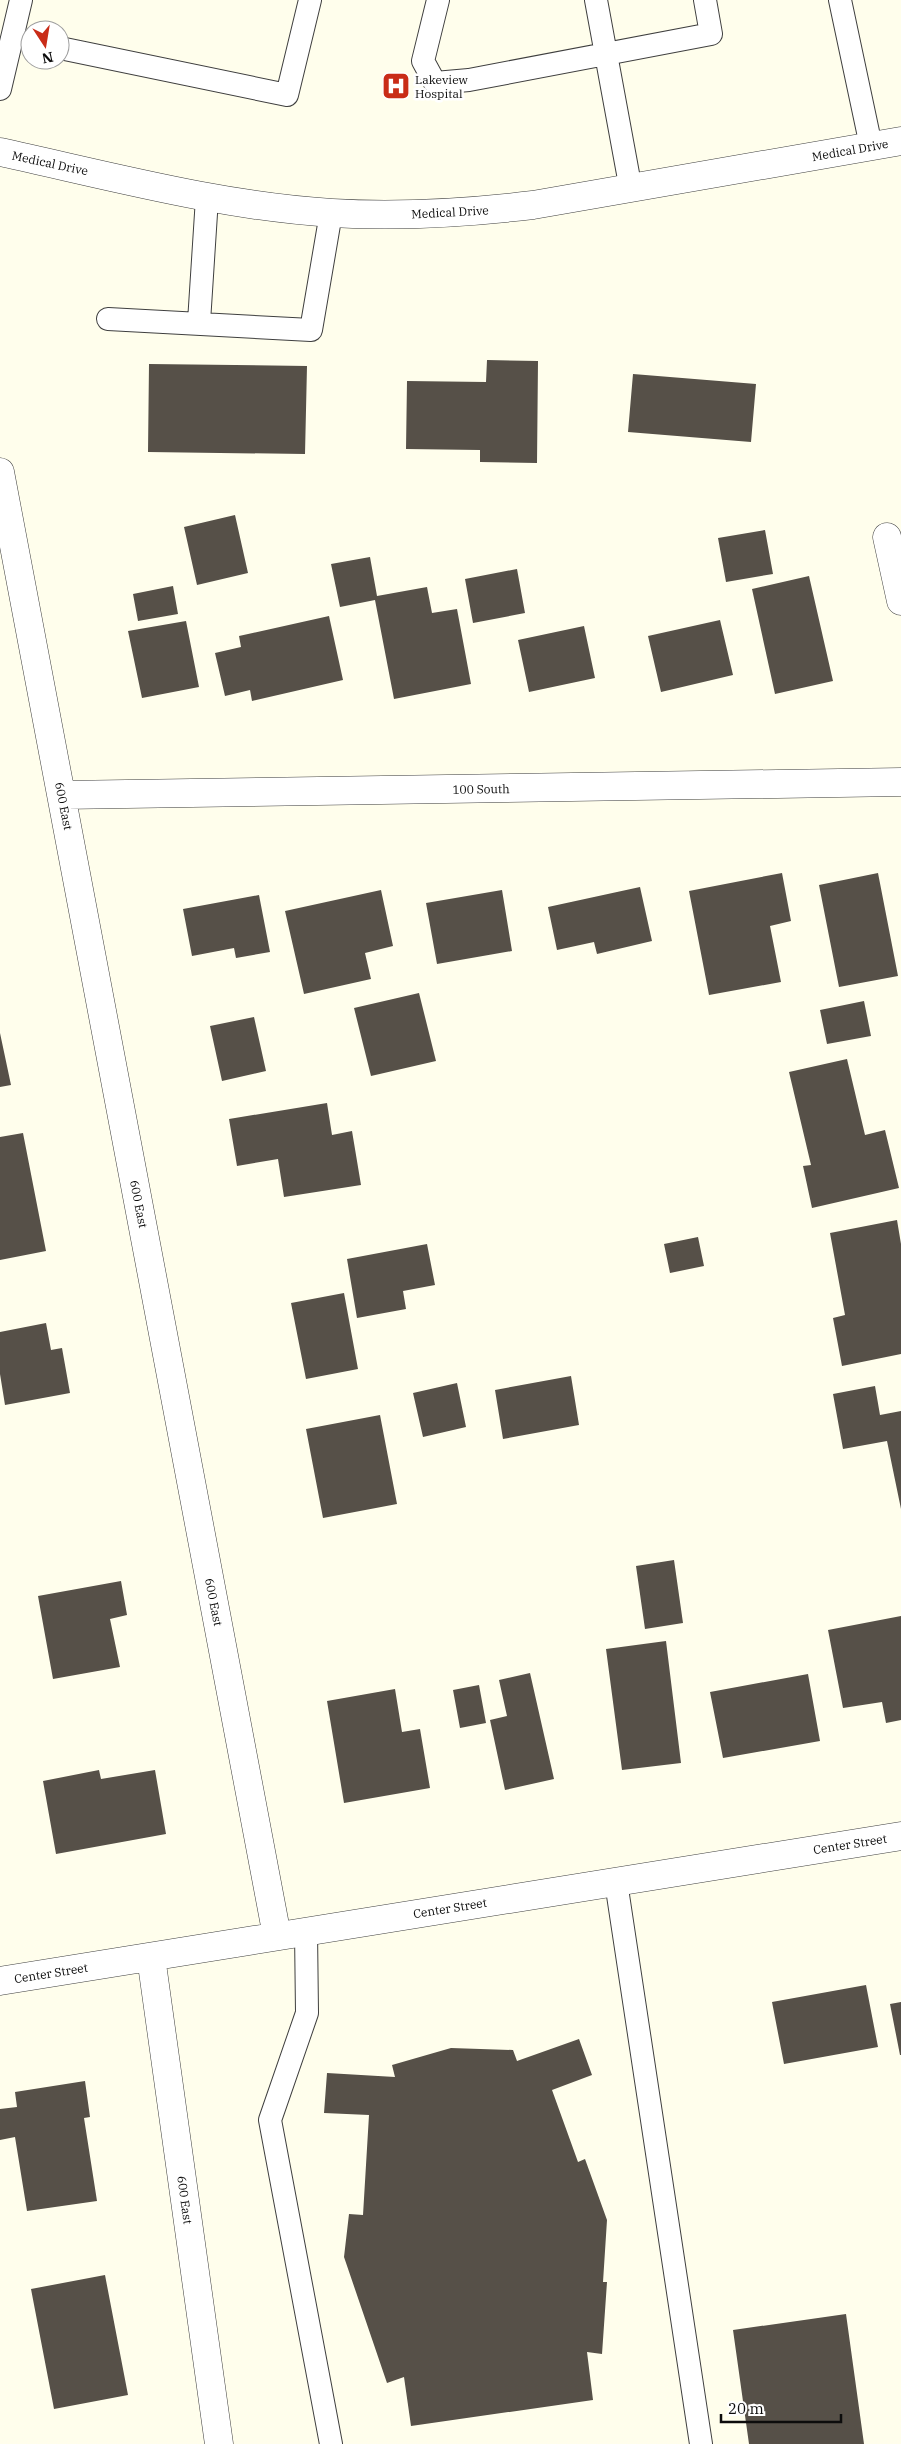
<svg xmlns="http://www.w3.org/2000/svg" width="901" height="2444" font-family="'IBM Plex Serif',serif">
<rect width="100%" height="100%" fill="#fffeec"/>
<path fill="#565048" d="M487,360L538,361L537,463L480,462V450L406,449L407,381L486,382Z
M149,364L307,366L305,454L148,452Z
M633,374L756,384L751,442L628,432Z
M235,515L248,573L197,585L184,527Z
M765,530L773,574L726,582L718,538Z
M370,557L377,596L427,587L432,613L457,609L471,684L394,699L375,600L340,607L331,564Z
M517,569L525,613L473,623L465,579Z
M809,576L833,681L775,694L752,589Z
M173,586L178,614L138,621L133,594Z
M329,616L343,680L252,701L250,690L225,696L215,653L241,647L239,636Z
M720,620L733,675L661,692L648,636Z
M186,621L199,687L142,698L128,631Z
M584,626L595,678L529,692L518,640Z
M782,873L791,921L770,926L781,982L709,995L689,891Z
M878,873L898,976L839,987L819,885Z
M640,887L652,941L597,954L594,942L557,950L548,907Z
M381,890L393,946L365,953L371,979L304,994L285,911Z
M502,890L512,951L437,964L426,903Z
M259,895L270,952L236,958L234,948L192,956L183,909Z
M419,993L436,1061L371,1076L354,1008Z
M864,1001L871,1036L827,1044L820,1010Z
M254,1017L266,1071L222,1081L210,1026Z
M0,1033L11,1085L0,1087Z
M847,1059L865,1135L885,1130L899,1188L812,1208L803,1166L811,1165L789,1072Z
M327,1103L332,1135L352,1131L361,1185L284,1197L278,1159L237,1166L229,1119Z
M23,1133L46,1251L0,1260V1137Z
M897,1220L901,1244V1354L842,1366L833,1318L845,1315L830,1233Z
M698,1237L704,1266L670,1273L664,1244Z
M427,1244L435,1285L403,1291L406,1309L357,1318L347,1259Z
M344,1293L358,1369L306,1379L291,1303Z
M46,1323L51,1350L62,1348L70,1393L5,1405L0,1374V1332Z
M571,1376L579,1425L503,1439L495,1390Z
M457,1383L466,1427L423,1437L413,1393Z
M875,1386L880,1415L901,1411V1509L887,1441L843,1449L833,1394Z
M380,1415L397,1504L323,1518L306,1429Z
M674,1560L683,1623L645,1629L636,1566Z
M121,1581L127,1615L110,1619L120,1667L53,1679L38,1596Z
M901,1616V1720L886,1723L882,1702L843,1708L828,1630Z
M666,1641L681,1763L622,1770L606,1649Z
M530,1673L554,1779L505,1790L490,1720L507,1716L499,1680Z
M808,1674L820,1741L723,1758L710,1692Z
M479,1685L486,1723L460,1728L453,1690Z
M395,1689L402,1732L420,1729L430,1788L344,1803L327,1701Z
M99,1770L101,1779L155,1770L166,1834L56,1854L43,1781Z
M866,1985L878,2047L784,2064L772,2002Z
M901,2002V2055H900L890,2004Z
M579,2039L592,2075L552,2090L578,2162L585,2159L607,2220L603,2282H607L602,2354L587,2352L593,2400L411,2426L404,2377L387,2383L344,2257L349,2214L363,2215L369,2115L324,2113L327,2073L395,2077L392,2065L451,2048L513,2050L517,2061Z
M85,2081L90,2117L84,2118L97,2201L27,2211L15,2137L0,2140V2109L17,2107L15,2092Z
M105,2275L128,2395L54,2409L31,2289Z
M846,2314L864,2444H749L733,2330Z"/>
<g fill="none" stroke-linecap="round" stroke-linejoin="round">
<defs>
<path id="lane" d="M438,0L423,61L435,83L469,80L711,34L705,0
M596,0L631,190
M840,0L871,146
M60,48L287,95L310,0
M0,89L21,0
M108,319L311,330L331,213
M199,322L207,198
M616,1882L701,2444
M306,1931L307,2013L270,2120L331,2444"/>
<path id="street" d="M0,152C110,176 220,206 332,213C399,217 466,213 533,205L901,141
M0,472L277,1936
M887,537L901,601
M62,795L901,782
M151,1957L219,2444
M0,1981L901,1836"/>
</defs>
<use href="#lane" stroke="#3f3f3f" stroke-width="24"/>
<use href="#street" stroke="#3f3f3f" stroke-width="29"/>
<use href="#lane" stroke="#fff" stroke-width="22"/>
<use href="#street" stroke="#fff" stroke-width="28"/>
</g>
<defs>
<symbol id="hospital-square" viewBox="-11 -11 22 22"><rect x="-9" y="-9" width="18" height="18" rx="4" fill="#c92c18" stroke="#fff"/><path d="M-5-5h3v3.5h4V-5h3V5h-3V1.5h-4V5h-3Z" fill="#fff"/></symbol>
</defs>
<g fill-rule="evenodd">
<use href="#hospital-square" x="380" y="70" width="32" height="32"/>
</g>
<g text-anchor="middle" dominant-baseline="central" stroke-width="5" stroke-linejoin="round" paint-order="stroke">
<g font-size="12" fill="#0c0c0c" stroke="#fff" text-anchor="start">
<text x="415" y="79">Lakeview<tspan x="415" dy="14">Hospital</tspan></text>
</g>
<g font-size="12" fill="#0c0c0c" stroke="#fff">
<text transform="translate(850 150) rotate(-10)">Medical Drive</text>
<text transform="translate(50 163) rotate(12)">Medical Drive</text>
<text transform="translate(450 212) rotate(-3)">Medical Drive</text>
<text transform="translate(481 789) rotate(-1)">100 South</text>
<text transform="translate(64 806) rotate(79)">600 East</text>
<text transform="translate(139 1204) rotate(79)">600 East</text>
<text transform="translate(214 1602) rotate(79)">600 East</text>
<text transform="translate(850 1844) rotate(-9)">Center Street</text>
<text transform="translate(450 1908) rotate(-9)">Center Street</text>
<text transform="translate(51 1973) rotate(-9)">Center Street</text>
<text transform="translate(185 2200) rotate(82)">600 East</text>
</g>
</g>
<g transform="translate(45 45) rotate(168)"><circle r="24" fill="#ffffff" stroke="#9e9e9e"/>
<path d="M0-4L9 19L0 12L-9 19Z" fill="#c92c18"/>
<text y="-8" font-size="14" font-weight="bold" text-anchor="middle" fill="#0c0c0c">N</text>
</g>
<path d="M721 2414v8h120v-8" fill="none" stroke="#0c0c0c" stroke-width="2.5"/>
<text x="728" y="2414" font-size="15" fill="#0c0c0c" stroke="#ffffff" stroke-width="4" paint-order="stroke">20 m</text>
</svg>
